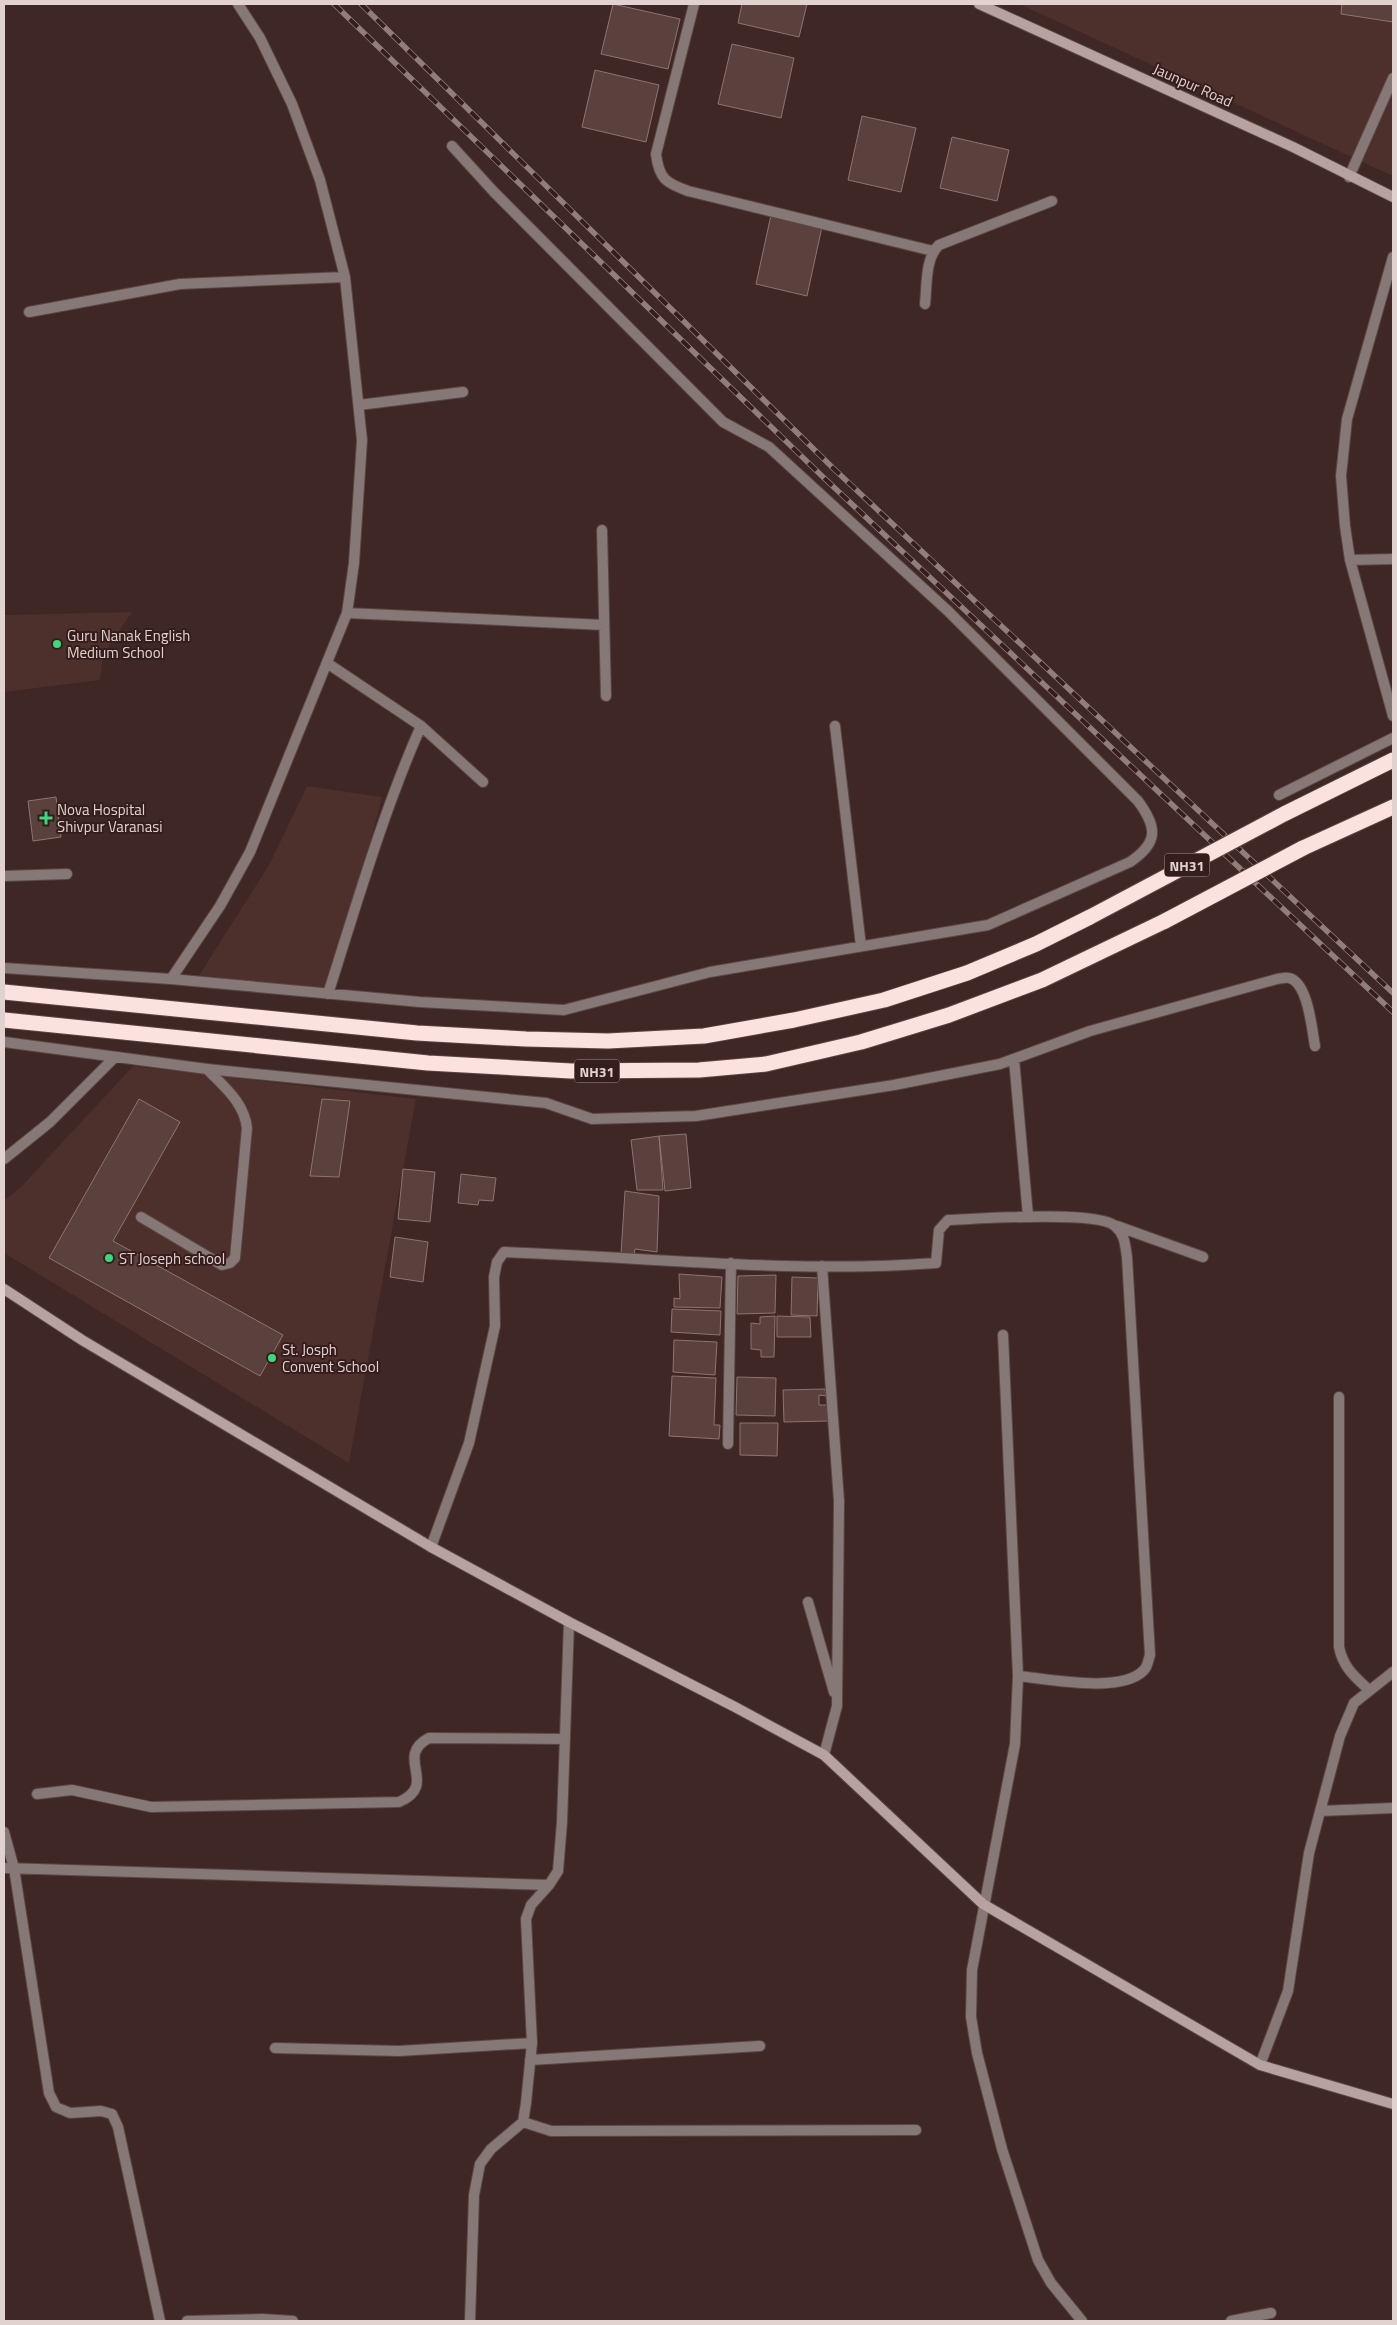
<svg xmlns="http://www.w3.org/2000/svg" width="1397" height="2325" font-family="'Titillium Web',sans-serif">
<rect width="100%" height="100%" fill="#3e2724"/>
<path fill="#4d2f2b" d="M1019,4H1393V176Z
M132,612L103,655L100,680L4,692V615Z
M307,786L382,797L333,989L198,977L269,865Z
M133,1066L416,1099L349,1463L4,1253V1200L20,1188Z"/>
<path fill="#5b413e" stroke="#8f7370" d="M613,4L680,19L668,69L601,54Z
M742,4H807L799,37L738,23Z
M1342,4H1393V22L1341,14Z
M732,44L794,58L781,118L718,104Z
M595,70L659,85L646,142L582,127Z
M862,116L916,128L901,192L848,180Z
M952,137L1009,150L997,201L940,188Z
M771,215L822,227L807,296L756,284Z
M56,797L61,837L33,841L28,801Z
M139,1099L180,1122L113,1241L283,1335L260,1376L49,1258Z
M322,1099L350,1101L339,1177L310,1176Z
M686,1134L691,1188L665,1191L659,1136Z
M659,1136L663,1190H637L631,1140Z
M403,1169L435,1172L430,1222L398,1219Z
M461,1174L496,1178L493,1201L479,1200L478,1205L458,1203Z
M625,1191L659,1196L657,1252L635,1249L634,1255L621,1254Z
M395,1237L428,1242L423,1282L390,1277Z
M679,1274L722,1277L720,1308L674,1307V1298L680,1299Z
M776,1275L775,1313L737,1314L738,1276Z
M792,1277L818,1278L817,1316L791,1315Z
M672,1309L721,1311L720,1335L671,1332Z
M775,1316L774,1357H761V1350L751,1349V1323L760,1324V1317Z
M777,1316L810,1317L811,1337H777Z
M674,1340L717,1342L715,1375L673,1372Z
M672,1376L716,1378L714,1425H720L719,1439L669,1436Z
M737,1377L776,1378L775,1416L736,1415Z
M825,1389L826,1396L819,1395V1405H828L829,1421L784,1422L783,1390Z
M740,1423H778L777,1456L740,1455Z"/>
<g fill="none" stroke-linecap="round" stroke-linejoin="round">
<defs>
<path id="lane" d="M1349,177L1393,78
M4,876L67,874
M141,1217L222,1265L230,1263L235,1258L247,1128C244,1102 224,1087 207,1069"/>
<path id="street" d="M694,4L656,154C659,179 666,183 688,191L933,251
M1393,257L1347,419L1341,476L1345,526L1350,560L1393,716
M925,304C927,286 925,258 939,245L1052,201
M29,312L180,284L345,277
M359,405L463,392
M602,530L606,696
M1350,560L1393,559
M347,613L604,625
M327,663L421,726L483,782
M835,726L861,946
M1279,795L1393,738
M4,968L171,979L420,1002L564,1010L710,972L988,925L1130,862C1158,843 1158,828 1138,801L948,611L769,447L723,422L494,192L452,146
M171,979L220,906L250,852L347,613L354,563L362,440L345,277L320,180L292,104L260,38L238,4
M328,994C357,903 383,812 421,726
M4,1042L207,1069L546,1103L592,1119L696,1116L894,1085L1000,1064L1090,1031L1277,979C1280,979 1285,977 1289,978C1308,982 1312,1030 1315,1046
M1014,1059L1028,1216
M4,1159L50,1122L115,1057
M1117,1226L1203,1257
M822,1266L839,1501L837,1706L824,1755
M1003,1335L1018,1676L1015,1744L972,1970L971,2017L977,2053L1002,2149L1038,2260L1051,2283L1082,2321
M1339,1397V1647C1343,1667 1354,1676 1369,1690
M728,1444L731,1263
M431,1547L469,1443L495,1326L494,1277L497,1262L504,1252C648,1257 792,1274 936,1263L939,1230L948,1220C977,1219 1097,1210 1115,1226C1125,1234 1125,1245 1127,1257L1150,1655C1148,1660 1148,1666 1144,1670C1122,1694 1049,1679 1018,1676
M808,1602L834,1692
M37,1794L72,1790L151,1807L399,1802C440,1784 393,1757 429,1738L565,1739
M1320,1811L1393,1808
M4,1832L14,1868L49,2093L56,2107L70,2113L101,2111L112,2114L118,2127L160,2321
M4,1868L549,1885
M275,2048L399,2051L532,2043
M530,2060L760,2046
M1260,2065L1288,1991L1309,1853L1340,1736L1354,1703L1393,1672
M523,2122L551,2131L916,2130
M187,2321L262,2319L293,2321
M470,2321L474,2195L480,2164L491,2149L523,2122L526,2103L532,2043L526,1919L531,1905L549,1885L558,1871L562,1822L569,1622
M1231,2321L1271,2313"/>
<path id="secondary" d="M979,4L1293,147L1393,197
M4,1289L82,1340L431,1547L569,1622L735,1707L824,1755L983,1904L1260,2065L1393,2104"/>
<path id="highway" d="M1284,814L1393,760
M1303,848L1393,807
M4,992L417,1033L526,1039L608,1041L704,1036L794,1020L884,1000L967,973L1036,944L1090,917
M4,1020L428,1063L571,1071L699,1070L766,1064L861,1042L949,1015L1042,980L1165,921"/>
</defs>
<use href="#lane" stroke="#5b4643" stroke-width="12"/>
<use href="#street" stroke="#5b4643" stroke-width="12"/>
<use href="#secondary" stroke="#5b4643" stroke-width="12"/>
<use href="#highway" stroke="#5b4643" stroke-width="17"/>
<use href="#lane" stroke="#857877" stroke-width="10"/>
<use href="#street" stroke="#857877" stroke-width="10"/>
<use href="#secondary" stroke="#b7a2a0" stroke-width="10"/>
<use href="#highway" stroke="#fbe2de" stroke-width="15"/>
<defs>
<path id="rail" d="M334,4L823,477L1393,1012
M361,4L834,469L1393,993"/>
</defs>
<use href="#rail" stroke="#917d7b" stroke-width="5.5"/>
<use href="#rail" stroke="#341d1b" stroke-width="4" stroke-dasharray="11" stroke-linecap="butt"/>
<defs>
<path id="highway-bridge" d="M1090,917L1284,814
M1165,921L1303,848"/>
</defs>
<use href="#highway-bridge" stroke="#5b4643" stroke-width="17" stroke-linecap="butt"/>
<use href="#highway-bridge" stroke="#fbe2de" stroke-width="15"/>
</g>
<g fill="#3cd77e" stroke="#341d1b" stroke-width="2">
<circle cx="57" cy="644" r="5"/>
<path d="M43.5 810.5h5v5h5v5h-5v5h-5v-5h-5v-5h5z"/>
<circle cx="109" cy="1258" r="5"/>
<circle cx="272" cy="1358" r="5"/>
</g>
<g text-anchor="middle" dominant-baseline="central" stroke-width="4" stroke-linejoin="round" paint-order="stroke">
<g fill="#341d1b" stroke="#ad9b99" stroke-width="1">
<rect x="1164.5" y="853.5" width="45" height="23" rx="4"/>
<rect x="574.5" y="1059.5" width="45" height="23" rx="4"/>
</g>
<g font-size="14" font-weight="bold" fill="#e1d1cf">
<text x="1187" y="865">NH31</text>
<text x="597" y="1071">NH31</text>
</g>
<g font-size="15" fill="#e1d1cf" stroke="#341d1b">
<text transform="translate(1193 85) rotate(24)">Jaunpur Road</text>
</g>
<g font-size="15" fill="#e1d1cf" stroke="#341d1b" text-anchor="start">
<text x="67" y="635">Guru Nanak English<tspan x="67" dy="17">Medium School</tspan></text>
<text x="57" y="809">Nova Hospital<tspan x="57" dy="17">Shivpur Varanasi</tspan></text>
<text x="119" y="1258">ST Joseph school</text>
<text x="282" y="1349">St. Josph<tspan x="282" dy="17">Convent School</tspan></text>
</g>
</g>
<rect width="1397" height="2325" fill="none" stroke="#e1d1cf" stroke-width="10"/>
</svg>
